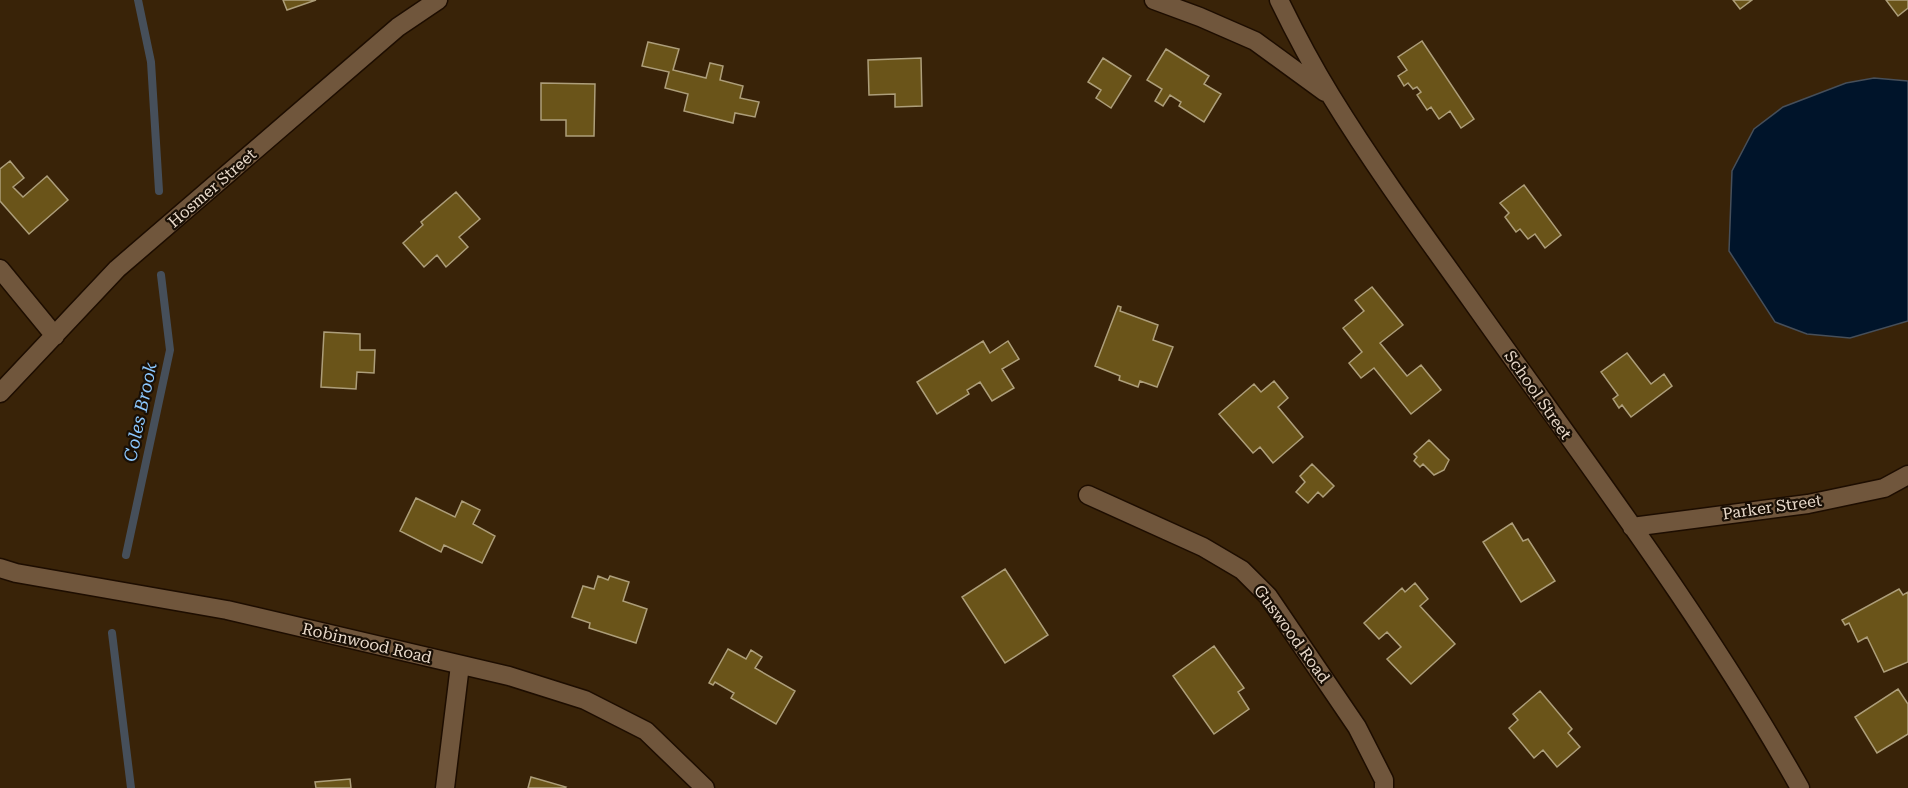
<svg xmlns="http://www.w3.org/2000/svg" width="1908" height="788" font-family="'Roboto Serif',serif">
<rect width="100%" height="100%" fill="#392308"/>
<path fill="#00142a" stroke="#464f5a" stroke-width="1.5" d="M1874,78L1908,81V321L1850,338L1807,334L1775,322L1729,251L1732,171L1754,129L1783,107L1846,83Z"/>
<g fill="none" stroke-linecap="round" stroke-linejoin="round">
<path stroke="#464f5a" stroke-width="8" d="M138,0L151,62L159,191
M126,555L170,350L161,275
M112,633L131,788"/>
</g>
<path fill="#6a5419" stroke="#ad9e7a" stroke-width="1.5" d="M283,0H316L287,10Z
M1733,0H1752L1740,9Z
M1886,0H1908V8L1898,16Z
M1422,41L1474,119L1461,128L1450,111L1439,119L1431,107L1427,110L1417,95L1421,92L1417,87L1413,89L1408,83L1404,86L1398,76L1407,70L1398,57Z
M648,42L679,49L673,70L706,78L710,63L723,66L720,80L743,86L740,98L759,102L755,117L735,113L733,123L684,111L688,94L665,88L669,72L642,66Z
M1166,49L1209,76L1204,84L1221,94L1204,122L1179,106L1181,102L1170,95L1163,106L1155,101L1162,89L1147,80Z
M921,58L922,106L895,107V94L869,95L868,60Z
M1103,58L1131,76L1111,108L1096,98L1101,90L1088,82Z
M541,83L595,84L594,136H566V120H541Z
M10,161L24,178L13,187L23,197L47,176L68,200L29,234L0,201V169Z
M1524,185L1561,235L1545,248L1535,234L1528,239L1520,229L1516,232L1505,217L1509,213L1500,203Z
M456,192L480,219L459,237L468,247L446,267L437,255L424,267L403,243L423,225L421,222Z
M1372,287L1403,325L1380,343L1407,376L1421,365L1441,390L1411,414L1374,368L1361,378L1349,363L1362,352L1343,328L1364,311L1355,300Z
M1118,306L1121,307L1120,311L1158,325L1153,340L1173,347L1157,387L1140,381L1138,387L1119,380L1120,376L1095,366Z
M324,332L360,334V350H375L374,373L357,372L356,389L321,387Z
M983,341L990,353L1008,341L1019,359L1002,369L1014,388L992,401L980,382L967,390L969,394L937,414L917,382Z
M1627,353L1651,384L1664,374L1672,386L1631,417L1622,405L1619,408L1613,399L1618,395L1601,372Z
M1274,381L1288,398L1278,407L1303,437L1273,463L1260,447L1253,453L1219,414L1254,384L1261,392Z
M1429,440L1449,460L1444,470L1434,475L1423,464L1420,467L1414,461L1417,457L1414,454Z
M1312,464L1334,486L1323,497L1318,492L1308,503L1296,492L1305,482L1300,476Z
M416,498L455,517L462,501L480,510L473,524L495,536L482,563L444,545L441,552L400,531Z
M1512,523L1523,541L1528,539L1555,581L1521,602L1483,542Z
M1005,569L1048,635L1005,663L962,597Z
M598,576L608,580L610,576L629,582L623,601L647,609L636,643L589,628L590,623L572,617L583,586L594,589Z
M1415,583L1428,599L1420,606L1455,644L1411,684L1387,659L1401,647L1387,632L1379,639L1364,623L1402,588L1405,592Z
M1899,589L1903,595L1908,592V662L1884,672L1867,637L1858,642L1849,623L1845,625L1842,620Z
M1214,646L1244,688L1238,692L1249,709L1214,734L1173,676Z
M728,649L746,659L751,650L762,657L755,668L795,691L776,724L731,698L734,693L715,682L713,685L709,683Z
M1898,689L1908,704V734L1877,753L1855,717Z
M1540,691L1572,729L1568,733L1580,747L1557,767L1543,750L1534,758L1509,728L1518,720L1513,714Z
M531,777L566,787L565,788H528Z
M350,779L351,788H316L315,782Z"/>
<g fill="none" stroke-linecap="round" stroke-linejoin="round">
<defs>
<path id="minor" d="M1154,0L1200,17L1255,41L1325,92
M1279,0C1295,33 1312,65 1331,96C1374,166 1423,233 1471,300C1584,460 1704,617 1800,788
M0,269L55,336
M0,393L117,269L398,27L438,0
M1088,495L1203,547L1242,570L1268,596L1357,727L1384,780V788
M1632,527L1808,504L1884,488L1908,475
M0,568L16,573L227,610L509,676L585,700L646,731L705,788
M445,788L460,665"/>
</defs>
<use href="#minor" stroke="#1d0d00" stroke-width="21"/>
<use href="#minor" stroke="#70563c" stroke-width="18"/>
</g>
<g text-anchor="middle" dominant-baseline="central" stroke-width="4.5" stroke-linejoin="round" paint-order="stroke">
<g font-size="16" fill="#e9dacb" stroke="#190f05">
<text transform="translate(212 188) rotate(-41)">Hosmer Street</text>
<text transform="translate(1538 395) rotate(55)">School Street</text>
<text transform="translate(1772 507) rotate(-8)">Parker Street</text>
<text transform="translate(1292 634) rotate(54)">Guswood Road</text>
<text transform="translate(367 643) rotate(13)">Robinwood Road</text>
</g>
<g font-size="18" font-style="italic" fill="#8cc7fd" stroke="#190f05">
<text transform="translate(140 412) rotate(-78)">Coles Brook</text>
</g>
</g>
</svg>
